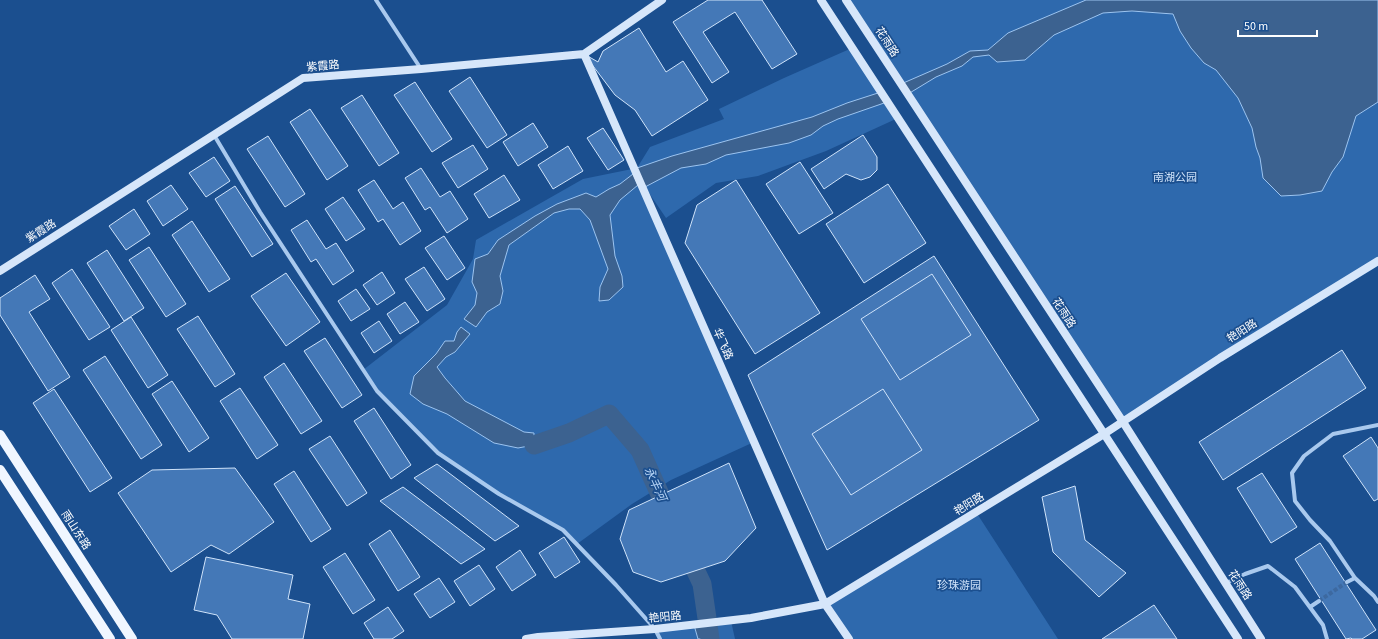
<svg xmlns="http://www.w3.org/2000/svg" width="1378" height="639" font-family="'Source Sans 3','Noto Sans SC',sans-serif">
<rect width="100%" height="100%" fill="#1b4f8f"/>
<path fill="#2e69ad" d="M846,0H1378V266L1123,422Z
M852,48L898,118L826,151L758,176L716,183L666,218L647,190L754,442L671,480L632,504L577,544L557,527L486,485L438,453L377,391L363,370L447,305L473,259L476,240L583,179L637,168L650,147L724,119L719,109L784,78Z
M976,512L1058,639H849L825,604Z
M731,621L735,639H718L712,623Z
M694,625L698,639H660L655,629Z"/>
<path fill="#3c6290" stroke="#9cc4f0" d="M1086,0H1378V102L1356,116L1343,157L1332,172L1322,191L1300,195L1281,196L1263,178L1260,158L1256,147L1252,128L1238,98L1216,70L1204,63L1191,48L1180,31L1173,14L1132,11L1103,13L1054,35L1025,60L997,62L989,55L973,57L962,66L936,77L908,94L901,84L947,64L970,51L988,50L1008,33Z
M881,92L887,102L838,119L823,126L811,135L789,143L726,155L706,164L681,168L645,187L637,168L672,156L812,117L847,103Z
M633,174L638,185L620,200L610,215L615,256L622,276L623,287L609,300L599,301L600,287L608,269L590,220L580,209H569L554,213L509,245L500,276L503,291L500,304L487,312L476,327L464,319L475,305L477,293L472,282L475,259L488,254L498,240L535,216L557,204L586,193L596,197L609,189L620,184Z
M461,327L470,334L455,352L446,357L437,367L445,378L465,401L524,432L534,433V445L518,448L494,443L447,414L423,404L410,394L414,376L436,354L445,341H454L457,332Z
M712,623L718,639H698L694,625Z"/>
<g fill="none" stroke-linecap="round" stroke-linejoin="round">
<path stroke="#3c6290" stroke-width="19" d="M534,445L569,433L609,414L640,450L671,519
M685,548L702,584L710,639"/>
</g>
<path fill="#4478b7" stroke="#cfe3fa" d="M708,0H762L797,54L772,69L735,12L703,32L729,72L712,83L673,22Z
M639,28L666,72L683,61L708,100L652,136L635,110L615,95L584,54L598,62L603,51Z
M470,77L507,135L487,148L449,91Z
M415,82L452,139L432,152L394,95Z
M362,95L399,153L379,166L341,108Z
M310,109L348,166L327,180L290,122Z
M533,123L548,147L518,166L503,142Z
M603,128L624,160L608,170L587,138Z
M863,135L877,157V170L870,177L861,180L846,174L824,189L811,169Z
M268,136L305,194L285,207L247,149Z
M473,145L488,169L458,188L442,163Z
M568,146L583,171L553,189L538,165Z
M214,157L230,181L206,197L189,173Z
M800,162L833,213L799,234L766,184Z
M421,168L440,197L450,191L468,219L447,233L430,207L425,210L405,178Z
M504,175L520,200L489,218L474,194Z
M374,180L393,209L403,202L421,231L400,245L383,219L378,222L358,190Z
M736,180L820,313L755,354L685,243L697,205Z
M888,184L926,243L864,283L826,224Z
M171,185L188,209L163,226L147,201Z
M235,186L273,244L252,257L215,199Z
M343,197L365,229L346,241L325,209Z
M134,209L150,234L126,250L109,226Z
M307,220L326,249L336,243L354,271L333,285L316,259L311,262L291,230Z
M192,221L230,279L209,292L172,235Z
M444,236L465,268L447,280L425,248Z
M149,247L186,304L166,317L129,260Z
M107,250L144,308L124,321L87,263Z
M934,256L1039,420L827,550L748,375Z
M424,267L445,299L427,311L405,279Z
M72,269L110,327L89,340L52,283Z
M382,272L395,293L377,305L363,285Z
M286,273L320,322L286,346L251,296Z
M932,274L971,335L900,380L861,319Z
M35,275L50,299L29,312L70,377L48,391L0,315V298Z
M356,289L370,309L351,321L338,301Z
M405,302L419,322L400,334L387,314Z
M198,316L235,374L215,387L177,329Z
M131,317L168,375L148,388L111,330Z
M379,321L392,341L374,353L361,333Z
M325,338L362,395L342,408L304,351Z
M1342,350L1366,388L1223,480L1199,442Z
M105,356L162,445L141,459L83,370Z
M284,363L322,421L301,434L264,377Z
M172,381L209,438L189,452L152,394Z
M240,388L278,445L257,459L220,401Z
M54,389L112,478L90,492L33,403Z
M883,389L922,450L851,495L812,434Z
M374,408L411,465L391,479L354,421Z
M330,436L367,493L347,506L309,449Z
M1371,437L1378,448V499L1374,501L1343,456Z
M729,463L756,528L725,561L661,582L633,572L620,539L629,510Z
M437,464L453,476L519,526L495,541L414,478Z
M235,468L274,522L229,554L211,545L171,572L118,493L152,470Z
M294,471L331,529L311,542L274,484Z
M1262,473L1297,527L1271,543L1237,488Z
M1075,486L1085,540L1126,573L1099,597L1053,552L1042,497Z
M403,487L419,499L485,549L461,564L380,501Z
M390,530L420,577L398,591L369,544Z
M564,537L580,562L555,578L539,553Z
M1320,543L1376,630L1362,639H1352L1351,638L1346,639L1295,559Z
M520,550L536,575L512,591L496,567Z
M345,553L375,600L353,614L323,567Z
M206,557L293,575L288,599L310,604L303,639H232L217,615L194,610Z
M479,565L495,589L470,606L454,581Z
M439,578L455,602L430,618L414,594Z
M1154,605L1177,639H1102Z
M388,607L404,631L392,639H374L364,623Z"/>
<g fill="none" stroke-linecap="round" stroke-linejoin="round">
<path stroke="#3d69a0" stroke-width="4" stroke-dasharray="4 2" stroke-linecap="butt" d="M1319,601L1347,582"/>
<path stroke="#a9c9ee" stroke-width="4" d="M376,0L421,69
M214,135L260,212L377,391L438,453L499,494L563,530L616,585L655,629L660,639
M1378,425L1333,434L1304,456L1292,473L1295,501L1310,520L1330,541L1355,578L1374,596L1378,602
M1347,582L1355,578
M1226,583L1245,574L1268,566L1295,587L1323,625L1327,639
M1310,607L1319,601"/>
<path stroke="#d6e6fa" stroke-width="8" d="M821,0L1238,639
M846,0L1123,422L1261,639
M584,54L825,604L849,639
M0,271L303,78L421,69L584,54L662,0
M526,639L538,637L655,629L751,618L825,604L1104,434L1220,358L1378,261"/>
<path stroke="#f0f6ff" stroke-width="10" d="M0,435L132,639
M0,470L110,639"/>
</g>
<g text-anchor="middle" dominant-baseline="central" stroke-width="3.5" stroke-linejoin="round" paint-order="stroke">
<g font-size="11" fill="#fff" stroke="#1b4f8f">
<text transform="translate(887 42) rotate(57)">花雨路</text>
<text transform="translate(323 66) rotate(-5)">紫霞路</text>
<text transform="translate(41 231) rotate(-32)">紫霞路</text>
<text transform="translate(1064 313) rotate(57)">花雨路</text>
<text transform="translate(1242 331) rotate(-32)">艳阳路</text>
<text transform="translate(723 344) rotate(66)">华飞路</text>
<text transform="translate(969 504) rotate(-31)">艳阳路</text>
<text transform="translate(76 530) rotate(57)">雨山东路</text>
<text transform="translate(1240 585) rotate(57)">花雨路</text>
<text transform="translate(665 617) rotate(-5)">艳阳路</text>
</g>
<g font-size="11" fill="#cfe3fa" stroke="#1b4f8f">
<text x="1175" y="177">南湖公园</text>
<text x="959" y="585">珍珠游园</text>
</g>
<g font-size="12" font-style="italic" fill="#b5d3f5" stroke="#1b4f8f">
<text transform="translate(655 484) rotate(65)">永丰河</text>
</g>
</g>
<path d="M1238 30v6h79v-6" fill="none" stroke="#ffffff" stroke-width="2"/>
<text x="1244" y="30" font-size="12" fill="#ffffff" stroke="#1b4f8f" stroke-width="3" paint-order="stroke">50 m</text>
</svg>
